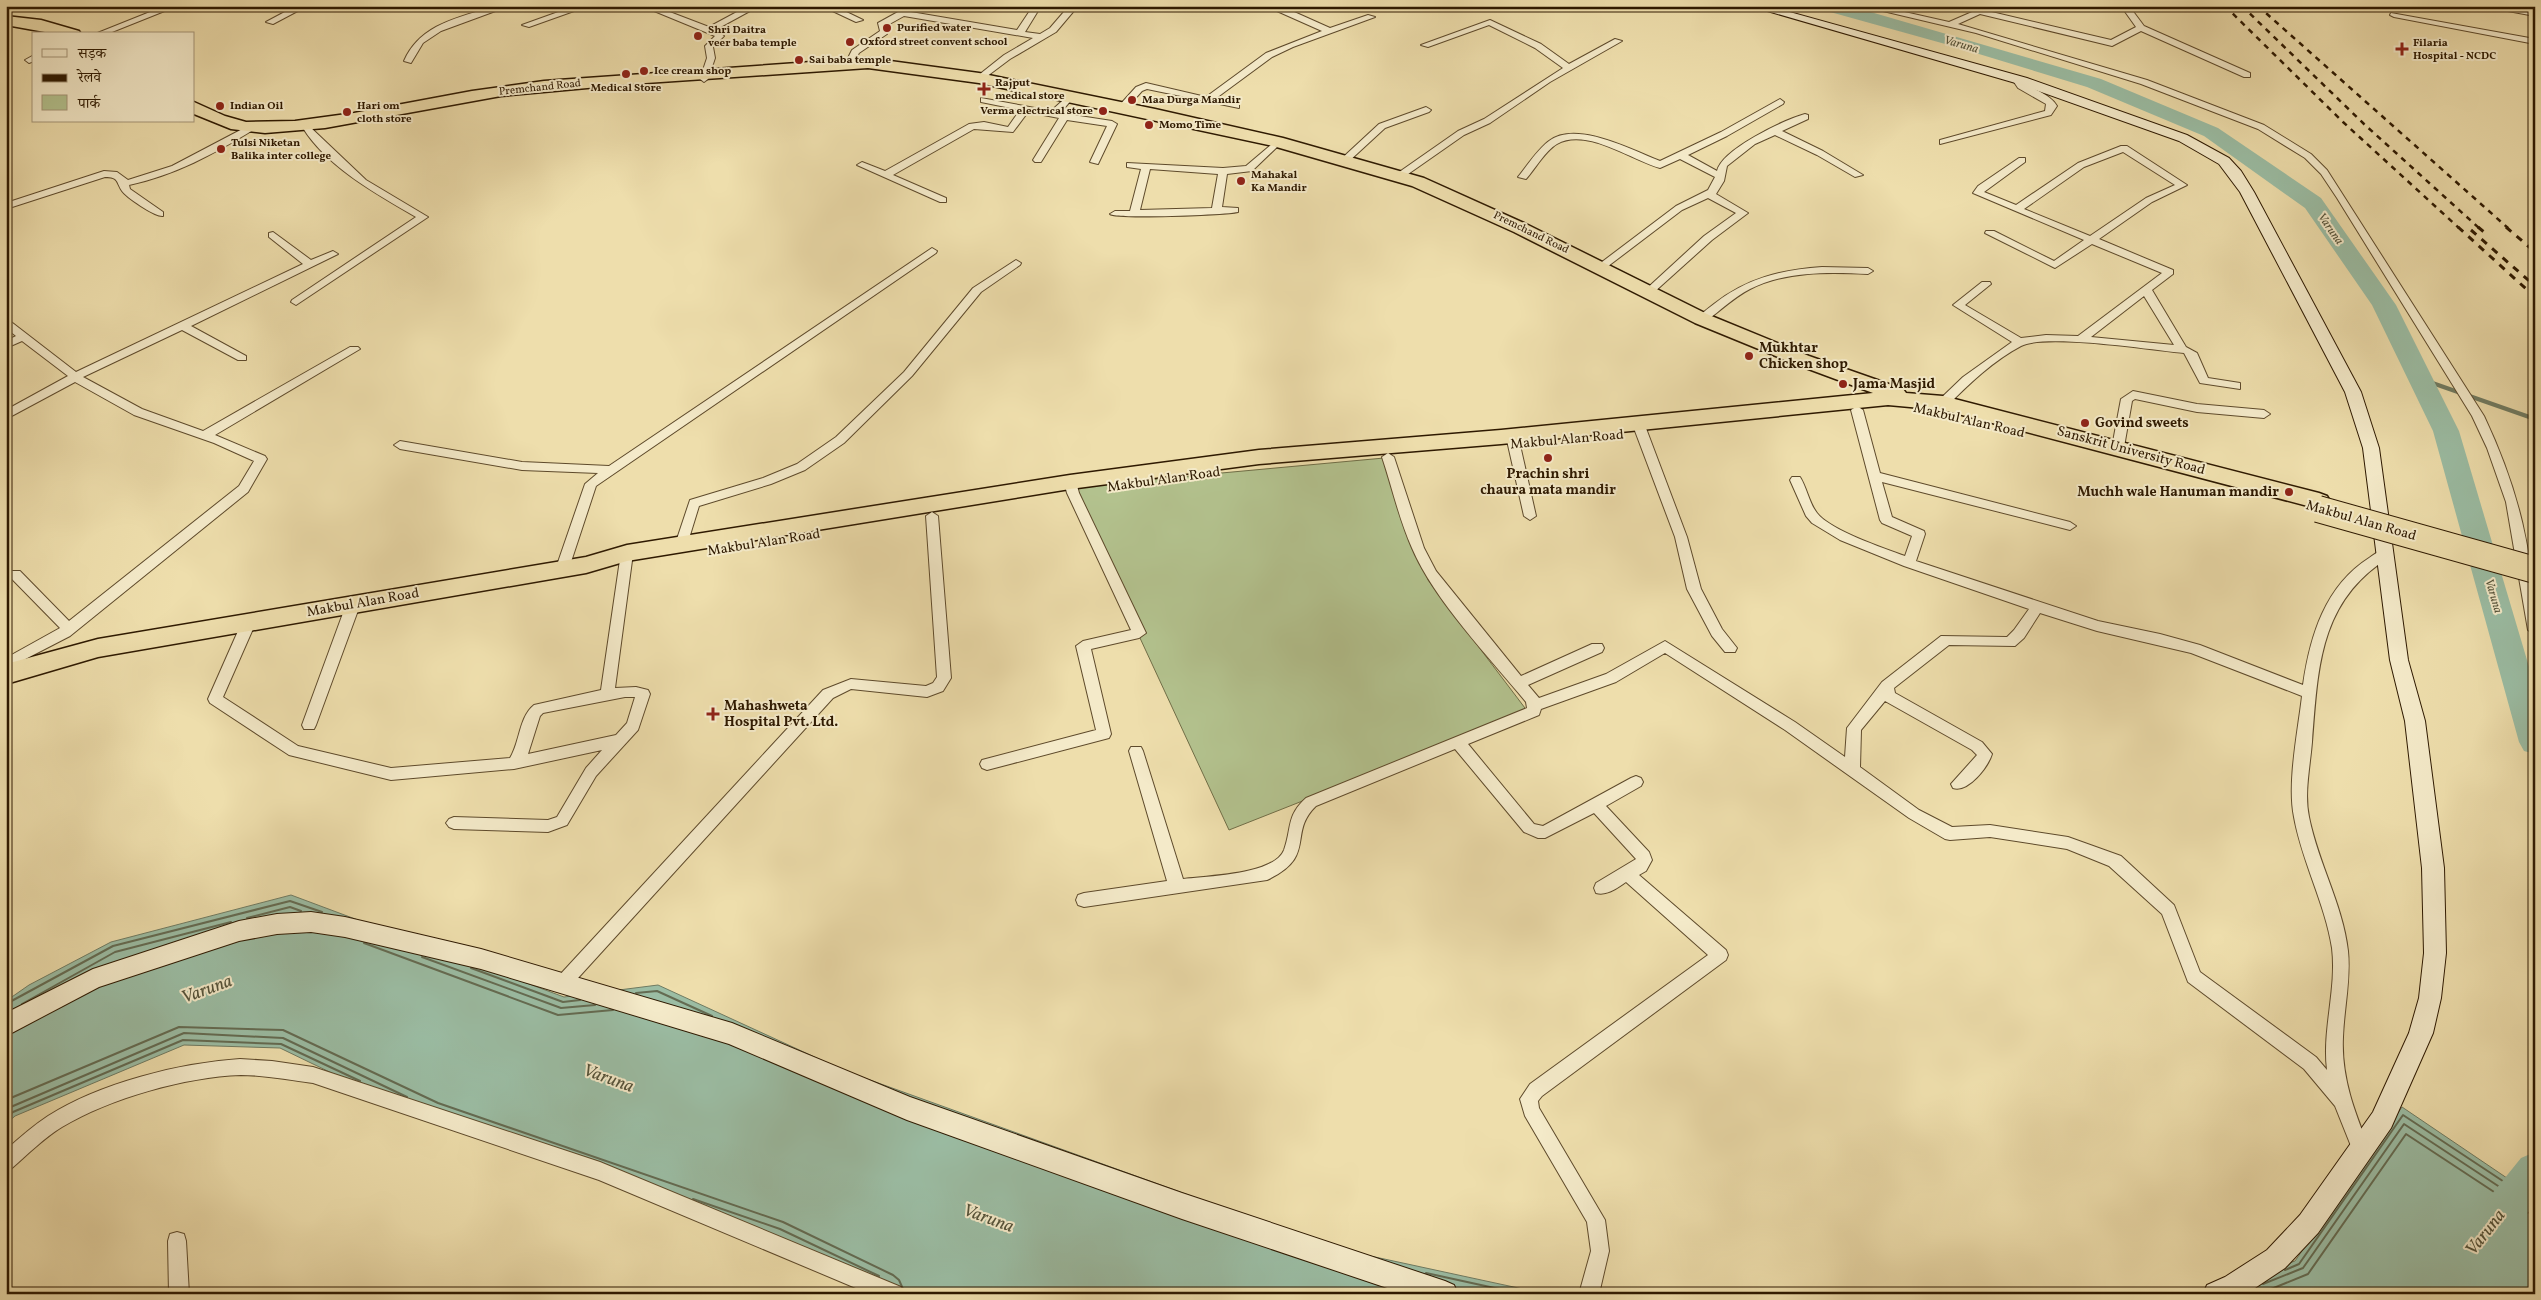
<svg xmlns="http://www.w3.org/2000/svg" width="2541" height="1300" font-family="Vollkorn,'Noto Serif Devanagari',serif">
<rect width="100%" height="100%" fill="#eedeac"/>
<filter id="stains"><feTurbulence type="fractalNoise" baseFrequency=".004" numOctaves="4"/><feColorMatrix values="0 0 0 0 .2 0 0 0 0 .09 0 0 0 0 .02 0 0 0 .5 -.17"/></filter>
<radialGradient id="worn" r=".72"><stop offset=".6" stop-color="#630" stop-opacity="0"/><stop offset="1" stop-color="#630" stop-opacity=".3"/></radialGradient>
<path fill="#b3c28e" stroke="#706e47" d="M1384,458L1428,580L1528,712L1229,830L1070,487Z"/>
<path fill="#9bbda4" stroke="#6f7b62" d="M291,895L564,997L658,985L845,1071L1338,1249L1546,1294H889L776,1240L431,1121L280,1048L184,1045L15,1116L6,1124V1001L29,985L111,942Z
M2402,1107L2535,1197V1294H2204L2295,1261Z"/>
<g fill="none" stroke-linecap="round" stroke-linejoin="round">
<path stroke="#646b52" stroke-width="2" d="M247,918L290,907L301,911
M364,943L558,1015L613,1010
M422,957L561,1008L595,1005
M471,968L563,1002L580,1000
M636,993L657,991L712,1016
M6,1004L113,946L290,901L322,912
M22,1004L115,952L231,922
M6,1100L179,1027L283,1030L438,1103L783,1222L893,1275L899,1280L903,1289
M6,1109L184,1033L283,1038L407,1097
M6,1118L13,1112L183,1040L281,1044L360,1081
M693,1199L780,1229L879,1276
M2285,1270L2299,1264L2403,1115L2530,1199L2535,1200
M1426,1273L1522,1294
M2263,1284L2303,1268L2404,1124L2527,1205L2535,1207
M2259,1294L2308,1274L2406,1134L2523,1211L2535,1214"/>
<path stroke="#6f7b62" stroke-width="4.5" d="M2418,378L2535,419"/>
<path fill="#9bbda4" fill-rule="evenodd" d="M1820,6H1850L2101,79L2218,128L2321,198L2396,305L2459,431L2535,687V754L2524,751L2519,742L2433,431L2372,305L2305,208L2204,136L2087,87L1956,47L1823,10Z
M2535,1152V1204L2511,1233L2497,1239L2483,1233L2477,1219L2483,1205L2521,1158Z"/>
<defs>
<path id="street" d="M165,6H177L107,34H95Z
M296,6H307L273,24L266,22Z
M496,6H509L441,31L423,43L411,63L404,61C420,24 460,17 496,6Z
M575,6H588L529,27L522,25Z
M642,6H654L709,27L748,6H759L715,30L724,36L713,47L715,58L708,79L704,82L700,79L707,58L705,46L715,36Z
M822,6H834L863,20L856,22Z
M1033,6H1041L1025,32L1040,34L1050,28L1069,6H1078L1056,32L1010,59L982,80L975,78L1004,55L1033,38L904,16L886,26L887,34L859,53L852,66L845,64L852,50L880,31L878,23L907,7H913L914,9L911,12L1017,30Z
M1862,6H1878L1949,22L1979,9L2111,40L2136,27L2121,6H2129L2144,26L2250,73V77H2244L2141,31L2112,46L1980,14L1958,24L2147,80L2264,125L2311,154L2327,170L2484,416C2518,488 2535,555 2535,635L2528,630L2506,502L2487,448L2472,416L2337,198L2321,174L2305,158L2258,129L2141,84L1976,33Z
M2481,6H2502L2535,11V16Z
M1277,7H1283L1330,28L1368,15L1375,17L1293,47L1272,57L1215,99L1239,104V108L1147,89L1142,91L1125,110L1117,108L1136,87L1146,83L1206,97L1266,53L1322,31L1277,11Z
M2391,13L2535,39V44L2394,17L2390,15Z
M1490,20L1541,44L1569,64L1615,39L1622,41L1550,82L1490,123L1464,135L1401,179H1395V175L1458,131L1484,119L1563,68L1535,48L1489,25L1428,47L1421,45Z
M34,55V61L29,63L25,60Z
M2013,77H2019C2029,90 2049,92 2057,106L2051,115L1940,144V140L2045,111L2046,104L2018,88L2012,79Z
M1071,93L1075,96L1060,113L1112,121L1117,124L1098,164L1090,162L1107,126L1067,120L1041,162H1035L1033,160L1059,118L1028,112L1013,132L974,129L893,175L946,198V202H940L857,165L862,162L885,171L969,124L984,122L1008,127L1020,110L981,102V98L1051,111Z
M1780,99L1784,102L1783,104L1727,136L1688,155L1717,171C1722,149 1784,120 1805,114L1808,115V119L1782,131L1823,151L1863,175L1855,177L1817,155L1775,135L1755,144L1727,166L1724,181L1716,194L1748,213L1712,240L1652,294L1648,295L1643,292L1704,236L1736,213L1708,198L1682,210L1603,270L1599,271L1594,268L1676,206L1708,190L1715,177L1680,159L1660,168C1631,160 1586,127 1557,144C1545,151 1535,169 1526,179L1518,177C1527,166 1537,150 1549,141C1576,120 1632,150 1660,161L1721,132Z
M1426,107L1431,110L1429,112L1385,128L1347,163L1339,161L1379,124Z
M250,125L253,126V130C214,154 175,175 129,185L130,189L163,212V216C155,217 126,197 122,191C116,182 119,177 105,177L6,209V203L104,171L117,172L128,180L172,166Z
M308,125L366,180L428,217L296,305L291,302L292,300L416,217C378,195 327,167 303,128Z
M1272,144L1277,147L1275,149L1252,171L1227,174L1222,207L1238,208V212C1225,215 1115,219 1110,214L1115,211H1130L1141,169L1127,167V163L1223,168L1246,166ZM1150,169L1218,174L1212,208L1140,210Z
M2121,146H2127L2187,185L2152,202L2099,239L2173,270V274L2152,290L2186,347L2197,353L2208,378L2240,383V389L2200,383L2184,353C2152,350 2045,333 2021,346C1994,360 1969,384 1947,406H1939V400L1963,377L2012,342L1953,305L1982,282H1990L1991,284L1965,305L2021,338L2046,335L2078,336L2162,273L2092,244L2055,268L1985,233L1986,231H1994L2054,261L2084,240L1973,193L1978,186L2019,158H2025V162L1984,192L2016,205L2078,163ZM2123,152L2175,185L2146,198L2090,236L2024,209L2084,167ZM2144,296L2174,345L2091,337Z
M273,232L311,260L333,251L338,254L191,326L246,356V360H238L182,330L83,377L142,409L203,431L350,347H358L360,349L215,435L265,456L267,459L248,492L70,636L6,669V658L60,628L10,577L8,574L10,571H20L69,621L239,486L254,461L214,443L134,415L75,382L6,419V410L68,376L22,341L6,348V341L16,336L6,328V318L76,372L303,264L269,237V233Z
M932,248L937,251L936,253L596,486L568,571L563,573L556,568L585,484L598,473L522,470L400,449L394,445L400,441L522,462L609,466Z
M1016,260L1021,263L1020,265L981,292L912,376L844,443L805,470L771,484L699,506L687,545L686,548H676L675,545L690,500L763,478L797,464L836,437L904,372L973,288Z
M1822,267L1868,268L1873,271L1868,274C1829,272 1785,271 1750,289C1734,297 1720,311 1706,321H1698L1697,319C1701,313 1708,309 1714,304C1747,278 1781,270 1822,267Z
M2133,391L2197,404L2264,410L2270,414L2264,418L2197,412L2135,399L2132,401L2124,447L2122,450H2114L2112,447L2121,399Z
M1857,406L1863,410L1880,473L2070,522L2076,526L2070,530L1882,482L1892,517L1924,531L1925,534L1916,561L2098,621L2160,634L2200,645L2303,685C2310,636 2325,586 2369,558C2375,554 2381,548 2390,551L2391,554L2390,557C2319,600 2318,668 2312,742C2310,767 2304,793 2309,817C2318,863 2343,905 2348,951C2351,980 2344,1008 2343,1037C2341,1078 2355,1113 2370,1150L2367,1156L2361,1159L2355,1156L2335,1106L2304,1069L2188,982L2162,914L2109,866L2067,849L1990,837L1950,840L1945,839L1909,818L1785,730L1665,653L1616,682L1541,709L1539,715L1468,744L1534,824L1543,826L1631,778L1636,776L1641,778L1643,782L1641,786L1606,806L1649,852L1652,860L1646,871L1639,875L1726,950L1728,955L1726,960L1542,1096L1538,1101L1539,1108L1605,1220L1609,1251L1599,1294H1579L1591,1251L1587,1222L1525,1116L1520,1099L1530,1084L1708,955L1626,882C1617,888 1607,896 1596,893L1594,888L1596,883L1636,859L1594,813L1545,838H1538L1524,832L1455,749L1316,806C1287,834 1318,856 1267,880L1084,907L1078,905L1076,900L1078,895L1084,893L1167,881L1129,751L1131,747H1141L1143,751L1183,879C1206,876 1274,875 1284,850C1292,828 1286,816 1306,798L1527,708L1526,702C1490,658 1434,600 1412,548C1399,519 1392,487 1382,457L1388,453L1394,457L1424,548L1436,571L1521,676L1592,644H1602L1604,648L1602,652L1528,685L1539,698L1606,674L1665,641L1795,722L1845,757L1847,728L1882,682L1941,636L2007,637L2014,630L2029,609L1904,566L1840,540L1812,523L1806,516L1790,480L1792,477H1800C1807,488 1809,503 1817,513C1830,530 1883,548 1905,556L1912,536L1882,523L1880,520L1851,410ZM2040,613L2097,631L2191,653L2302,696C2298,731 2287,783 2294,817C2302,862 2325,903 2332,948C2337,989 2322,1029 2327,1070L2316,1057L2200,972L2174,905L2121,856L2068,837L1990,825L1952,827L1919,810L1860,767L1861,730L1885,701L1972,750L1977,755L1951,784L1953,788C1968,793 1988,767 1992,754L1982,742L1895,693L1894,688L1949,645L2015,646L2024,638Z
M1638,419L1644,423L1687,537L1701,589L1722,629L1737,648L1735,652H1725L1712,636L1687,589L1675,537L1632,423Z
M1512,432L1518,436L1536,516L1530,520L1524,516L1506,436Z
M1070,478L1076,482L1079,493L1146,633L1139,638L1091,649L1111,734L1109,738L987,770L982,768L980,764L982,760L1096,730L1076,646L1083,641L1131,630L1067,493L1064,482Z
M932,512L938,516L951,678L943,691L927,697L851,689L833,698L568,989L562,992L556,989L554,984L556,979L823,690L851,679L926,686L933,683L937,677L926,516Z
M627,548L633,553L615,688L636,687L648,690L650,694L638,730L596,776L567,825L548,832L454,829L449,827L446,823L449,819L454,817L548,820L557,817L586,768L602,750L514,769L391,780L289,755L210,703L208,699L242,622L249,617L256,622L223,697L298,746L391,768L510,758C520,742 519,717 534,705L601,690L621,553ZM625,697H635L627,723L616,735L528,754L540,716L543,713Z
M353,600L360,605L316,725L314,729H304L302,725L346,605Z
M240,1059L272,1061L313,1067L600,1162L901,1287L904,1294H870L599,1180L313,1083C289,1080 265,1075 241,1075C185,1077 111,1098 62,1127C44,1138 28,1154 12,1168L6,1171V1150C19,1138 33,1126 48,1116C100,1083 179,1063 240,1059Z
M177,1232L184,1234L186,1241L189,1294H169L168,1241L170,1234Z"/>
<path id="secondary" d="M1750,6H1768L2027,78L2187,135L2229,158L2241,171L2254,192L2361,392L2379,448L2408,660L2425,721L2444,868L2446,953L2441,998L2433,1033L2391,1128L2318,1233L2285,1268L2246,1294H2203L2207,1285L2225,1277L2267,1250L2300,1215L2373,1112L2409,1033L2419,998L2424,953L2422,868L2405,721L2390,660L2363,448L2345,392L2240,192L2219,164L2179,141L2019,84Z
M311,912L345,917L481,949L732,1023L910,1097L1182,1193L1445,1281L1454,1285L1458,1294H1405L1182,1219L907,1120L729,1044L481,969L345,937L311,932L277,934L239,941L99,987L6,1036V1013L93,969L239,921L277,914Z"/>
<path id="highway" d="M2522,6H2535V16L2530,15Z
M6,16L41,20L79,31L81,34H56L6,25Z
M868,58L979,73L1155,109L1283,138L1424,178L1526,224L1709,315L1809,356L1903,389L1906,393L1943,396L2319,493L2327,496L2330,501L2327,506L2319,509L1943,410L1888,405L1501,444L1259,464L1070,489L627,561L586,573L98,657L6,684V664L98,639L586,557L627,545L1070,475L1259,450L1501,430L1873,393L1795,364L1695,323L1514,232L1412,186L1273,146L979,83L868,68L631,84L501,96L325,128L265,133L231,129L194,114V102L225,116L246,122L295,121L354,113L472,91L544,81Z"/>
</defs>
<use href="#street" stroke="#5e4a2b" stroke-width="2"/>
<use href="#secondary" stroke="#2e1900" stroke-width="2"/>
<use href="#highway" stroke="#2e1900" stroke-width="3"/>
<use href="#street" fill="#f4eac9" fill-rule="evenodd"/>
<use href="#secondary" fill="#f4eac9" fill-rule="evenodd"/>
<use href="#highway" fill="#eedeac" fill-rule="evenodd"/>
<path stroke="#2e1900" stroke-width="2.5" stroke-dasharray="5.5 5.5" stroke-linecap="butt" d="M2225,6L2343,122L2459,228
M2242,6L2364,124L2479,228
M2258,6L2508,228"/>
<path stroke="#2e1900" stroke-width="3" stroke-dasharray="7 7" stroke-linecap="butt" d="M2458,227L2535,297
M2478,227L2484,232
M2506,227L2535,252
M2471,230L2535,286"/>
<defs>
<path id="highway-bridge-far1" d="M2317,509L2323,511"/>
<path id="highway-bridge" d="M2318,509L2535,570"/>
</defs>
<use href="#highway-bridge-far1" stroke="#2e1900" stroke-width="22" stroke-linecap="butt"/>
<use href="#highway-bridge" stroke="#2e1900" stroke-width="28" stroke-linecap="butt"/>
<use href="#highway-bridge-far1" stroke="#eedeac" stroke-width="21"/>
<use href="#highway-bridge" stroke="#eedeac" stroke-width="26"/>
</g>
<g fill="#8f2418" stroke="#f4eac9" stroke-width="2">
<circle cx="887" cy="28" r="5"/>
<circle cx="698" cy="36" r="5"/>
<circle cx="850" cy="42" r="5"/>
<path d="M2399.5 41.5h5v5h5v5h-5v5h-5v-5h-5v-5h5z"/>
<circle cx="799" cy="60" r="5"/>
<circle cx="644" cy="71" r="5"/>
<circle cx="626" cy="74" r="5"/>
<path d="M981.5 81.5h5v5h5v5h-5v5h-5v-5h-5v-5h5z"/>
<circle cx="1132" cy="100" r="5"/>
<circle cx="220" cy="106" r="5"/>
<circle cx="1103" cy="111" r="5"/>
<circle cx="347" cy="112" r="5"/>
<circle cx="1149" cy="125" r="5"/>
<circle cx="221" cy="149" r="5"/>
<circle cx="1241" cy="181" r="5"/>
<circle cx="1749" cy="356" r="5"/>
<circle cx="1843" cy="384" r="5"/>
<circle cx="2085" cy="423" r="5"/>
<circle cx="1548" cy="458" r="5"/>
<circle cx="2289" cy="492" r="5"/>
<path d="M710.5 706.5h5v5h5v5h-5v5h-5v-5h-5v-5h5z"/>
</g>
<g text-anchor="middle" dominant-baseline="central" stroke-width="4" stroke-linejoin="round" paint-order="stroke">
<g font-size="11" font-weight="bold" fill="#2e1900" stroke="#f4eac9" text-anchor="start">
<text x="897" y="28">Purified water</text>
<text x="708" y="30">Shri Daitra<tspan x="708" dy="13">veer baba temple</tspan></text>
<text x="860" y="42">Oxford street convent school</text>
<text x="2413" y="43">Filaria<tspan x="2413" dy="13">Hospital - NCDC</tspan></text>
<text x="809" y="60">Sai baba temple</text>
<text x="654" y="71">Ice cream shop</text>
<text x="995" y="83">Rajput<tspan x="995" dy="13">medical store</tspan></text>
<text x="626" y="88" text-anchor="middle">Medical Store</text>
<text x="1142" y="100">Maa Durga Mandir</text>
<text x="230" y="106">Indian Oil</text>
<text x="357" y="106">Hari om<tspan x="357" dy="13">cloth store</tspan></text>
<text x="1093" y="111" text-anchor="end">Verma electrical store</text>
<text x="1159" y="125">Momo Time</text>
<text x="231" y="143">Tulsi Niketan<tspan x="231" dy="13">Balika inter college</tspan></text>
<text x="1251" y="175">Mahakal<tspan x="1251" dy="13">Ka Mandir</tspan></text>
</g>
<g font-size="11" fill="#2e1900" stroke="#f4eac9">
<text transform="translate(540 88) rotate(-6)">Premchand Road</text>
<text transform="translate(1531 233) rotate(26)">Premchand Road</text>
</g>
<g font-size="12" font-style="italic" fill="#545239" stroke="#f4eac9">
<text transform="translate(1961 45) rotate(16)">Varuna</text>
<text transform="translate(2330 229) rotate(55)">Varuna</text>
<text transform="translate(2493 596) rotate(74)">Varuna</text>
</g>
<g font-size="14" font-weight="bold" fill="#2e1900" stroke="#f4eac9" text-anchor="start">
<text x="1759" y="348">Mukhtar<tspan x="1759" dy="16">Chicken shop</tspan></text>
<text x="1853" y="384">Jama Masjid</text>
<text x="2095" y="423">Govind sweets</text>
<text x="1548" y="474" text-anchor="middle">Prachin shri<tspan x="1548" dy="16">chaura mata mandir</tspan></text>
<text x="2279" y="492" text-anchor="end">Muchh wale Hanuman mandir</text>
<text x="724" y="706">Mahashweta<tspan x="724" dy="16">Hospital Pvt. Ltd.</tspan></text>
</g>
<g font-size="14" fill="#2e1900" stroke="#f4eac9">
<text transform="translate(1969 421) rotate(13)">Makbul Alan Road</text>
<text transform="translate(1567 440) rotate(-5)">Makbul Alan Road</text>
<text transform="translate(2131 451) rotate(15)">Sanskrit University Road</text>
<text transform="translate(1164 480) rotate(-8)">Makbul Alan Road</text>
<text transform="translate(2361 521) rotate(16)">Makbul Alan Road</text>
<text transform="translate(764 543) rotate(-9)">Makbul Alan Road</text>
<text transform="translate(363 603) rotate(-10)">Makbul Alan Road</text>
</g>
<g font-size="18" font-style="italic" fill="#545239" stroke="#f4eac9">
<text transform="translate(207 990) rotate(-20)">Varuna</text>
<text transform="translate(608 1079) rotate(20)">Varuna</text>
<text transform="translate(988 1219) rotate(20)">Varuna</text>
<text transform="translate(2486 1233) rotate(-52)">Varuna</text>
</g>
</g>
<rect width="2541" height="1300" fill="none" stroke="#eedeac" stroke-width="25"/>
<rect x="8" y="8" width="2526" height="1285" fill="none" stroke="#2e1900" stroke-width="2.5"/>
<rect x="12" y="12" width="2516" height="1275" fill="none" stroke="#2e1900"/>
<rect x="32" y="32" width="162" height="90" fill="#f4eac9" stroke="#a59679"/>
<rect x="42" y="49" width="25" height="8" fill="#f4eac9" stroke="#a59679"/>
<text x="78" y="58" font-size="15" fill="#2e1900">सड़क</text>
<rect x="42" y="74" width="25" height="8" fill="#2e1900" stroke="#a59679"/>
<text x="78" y="82" font-size="15" fill="#2e1900">रेलवे</text>
<rect x="42" y="95" width="25" height="15" fill="#b3c28e" stroke="#a59679"/>
<text x="78" y="108" font-size="15" fill="#2e1900">पार्क</text>
<rect width="100%" height="100%" filter="url(#stains)"/>
<rect width="100%" height="100%" fill="url(#worn)"/>
</svg>
